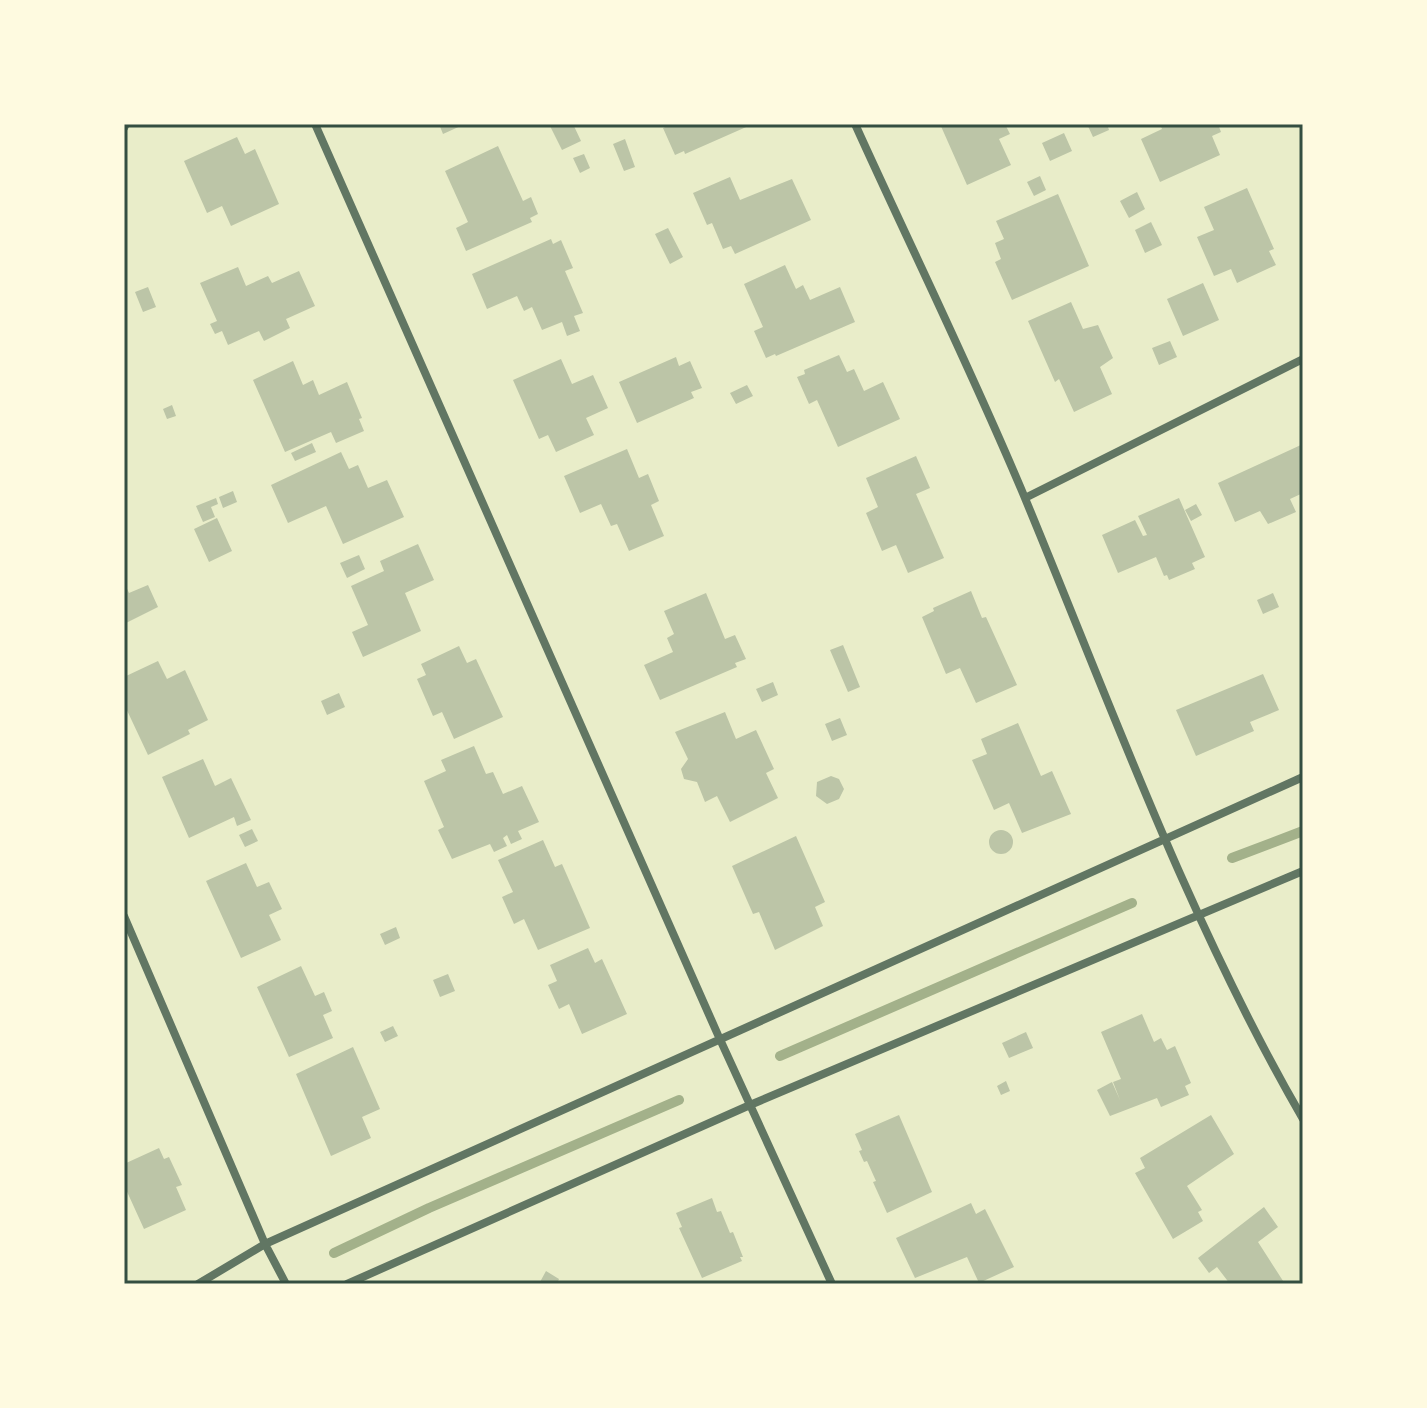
<svg xmlns="http://www.w3.org/2000/svg" width="1427" height="1408" font-family="'Fira Sans Condensed',sans-serif">
<rect width="100%" height="100%" fill="#e9edc9"/>
<g fill="none" stroke-linecap="round" stroke-linejoin="round">
<path stroke="#a3b18a" stroke-width="10" d="M1232,858L1303,831
M780,1056L1132,903
M334,1253L429,1208L679,1100"/>
</g>
<path fill="#bcc5a7" d="M439,124H465L443,134Z
M549,124H573L581,141L562,150Z
M672,124H753L685,154L684,151L675,155L663,128Z
M940,124H1005L1010,134L999,139L1011,165L967,185Z
M1087,124H1107L1109,130L1093,137Z
M1160,124H1218L1221,132L1212,136L1220,155L1160,182L1141,139L1162,129Z
M1064,133L1072,151L1050,161L1042,143Z
M237,137L245,154L255,149L279,204L231,226L222,206L207,213L184,161Z
M625,139L635,167L624,171L613,144Z
M498,146L523,201L531,197L538,214L530,218L532,222L466,251L456,228L468,222L445,171Z
M584,154L590,168L580,173L573,158Z
M1040,176L1046,190L1034,196L1027,182Z
M730,177L740,200L792,179L811,220L735,254L731,246L723,249L712,223L707,225L693,193Z
M1247,188L1274,249L1269,251L1276,265L1237,283L1231,269L1214,276L1197,237L1214,230L1204,207Z
M1137,192L1145,209L1129,218L1120,201Z
M1058,194L1089,266L1012,300L995,262L1001,259L995,243L1004,239L996,221Z
M1151,222L1162,245L1145,253L1135,230Z
M668,228L683,257L670,264L655,234Z
M551,239L553,244L561,240L573,268L565,271L583,313L574,316L580,331L567,336L562,322L542,330L532,307L524,311L517,296L487,309L472,274Z
M785,265L796,289L803,285L810,300L840,287L855,322L776,356L775,354L766,358L754,331L763,327L744,284Z
M238,267L246,286L268,276L272,283L299,271L315,306L286,319L290,328L264,341L259,331L228,345L222,331L215,334L210,324L217,321L200,283Z
M1203,283L1219,320L1183,336L1167,299Z
M148,287L156,307L143,312L135,292Z
M1071,302L1083,329L1098,325L1113,358L1100,367L1112,394L1074,412L1059,379L1055,382L1028,321Z
M1170,341L1177,357L1159,365L1152,348Z
M839,355L847,372L854,369L864,391L883,382L900,419L838,447L817,400L809,404L797,377L805,374L804,370Z
M676,357L679,366L690,361L702,388L691,392L694,398L637,423L619,382Z
M561,359L572,384L593,375L608,408L586,418L594,435L556,452L548,435L539,439L513,380Z
M293,361L303,385L313,380L319,395L347,382L362,418L359,419L364,431L336,443L331,432L285,452L253,380Z
M747,385L753,396L736,404L730,393Z
M172,405L176,416L167,419L163,409Z
M312,443L316,452L295,461L291,453Z
M1303,444V493L1290,499L1296,512L1268,524L1260,511L1235,522L1218,483Z
M627,449L639,478L648,474L659,501L651,505L664,536L629,551L617,524L611,526L601,504L580,513L564,476Z
M341,452L349,469L358,465L368,488L387,480L404,517L343,544L326,506L288,523L271,485Z
M916,456L930,488L916,494L944,558L908,573L896,545L882,551L866,513L878,507L866,478Z
M233,491L237,502L223,508L219,497Z
M216,498L218,504L211,507L215,517L203,522L196,506Z
M1179,498L1205,557L1192,563L1195,569L1169,580L1167,575L1164,576L1156,557L1118,573L1102,535L1135,520L1143,536L1147,535L1138,516Z
M1196,504L1202,515L1191,521L1185,510Z
M217,518L232,551L209,562L194,529Z
M418,544L434,580L405,593L421,631L363,657L352,632L368,625L351,586L384,571L380,561Z
M359,555L365,569L347,578L340,563Z
M124,582L129,593L148,585L158,607L124,624Z
M971,591L982,618L986,617L1017,685L976,703L960,668L946,674L922,617L934,611L933,608Z
M706,593L725,639L735,635L746,659L735,663L737,667L660,700L644,665L673,652L667,638L674,634L664,611Z
M1273,593L1279,607L1263,614L1257,600Z
M843,645L860,687L848,692L830,650Z
M459,646L467,663L476,659L503,717L454,739L442,712L433,716L417,679L426,675L421,664Z
M158,661L167,679L185,670L208,720L188,730L190,734L148,755L124,704V677Z
M1263,674L1279,710L1250,722L1254,731L1196,756L1176,710Z
M773,682L778,695L762,702L756,689Z
M339,693L345,707L327,715L321,701Z
M725,712L736,739L756,730L774,769L766,773L778,798L730,822L717,796L705,802L697,782L684,779L681,769L688,759L675,732Z
M840,718L847,735L832,741L825,724Z
M1018,723L1041,776L1052,771L1071,814L1022,833L1009,803L994,810L972,760L987,754L981,739Z
M474,746L486,774L493,772L503,794L522,786L539,822L518,831L522,839L511,844L507,835L503,838L507,846L494,852L490,844L452,859L438,830L444,827L424,781L446,771L441,760Z
M203,759L215,786L231,778L251,820L237,826L234,817L189,838L162,777Z
M831,776L839,779L844,789L839,799L827,804L816,796L817,782Z
M252,829L258,841L245,847L239,835Z
M989 842a12 12 0 1 1 24 0a12 12 0 1 1-24 0Z
M796,836L825,902L815,907L823,926L775,950L759,912L753,914L732,866Z
M543,840L555,867L562,864L590,928L538,950L524,919L514,924L502,897L513,892L498,860Z
M246,863L257,887L269,882L282,909L269,915L281,940L241,958L206,881Z
M396,927L400,938L385,945L380,934Z
M588,948L595,963L602,959L627,1014L582,1034L569,1004L559,1009L548,985L557,981L550,965Z
M301,966L315,996L324,992L332,1011L323,1015L333,1038L289,1057L257,987Z
M448,974L455,991L440,997L433,980Z
M1142,1014L1154,1042L1161,1038L1167,1050L1175,1046L1191,1083L1185,1086L1189,1095L1161,1107L1157,1098L1110,1116L1097,1090L1112,1082L1120,1100L1113,1082L1121,1079L1101,1032Z
M393,1026L398,1036L385,1042L380,1032Z
M1026,1032L1033,1048L1009,1058L1002,1043Z
M353,1047L380,1109L362,1117L371,1138L331,1156L296,1074Z
M1006,1081L1010,1091L1001,1095L997,1086Z
M899,1115L932,1192L887,1213L873,1182L876,1181L867,1161L864,1162L859,1151L862,1150L855,1134Z
M1211,1115L1234,1154L1187,1186L1202,1210L1198,1212L1203,1221L1173,1239L1135,1173L1145,1168L1140,1158Z
M159,1148L164,1159L169,1157L182,1185L176,1187L186,1210L144,1229L124,1185V1164Z
M712,1198L717,1212L721,1211L730,1233L733,1232L743,1257H740L742,1261L702,1278L679,1228L682,1227L676,1213Z
M971,1203L976,1214L985,1209L1014,1267L979,1283L967,1257L915,1278L896,1238Z
M1264,1207L1278,1227L1258,1242L1285,1284H1230L1217,1267L1209,1273L1198,1258Z
M546,1271L559,1279L557,1284L540,1282Z"/>
<g fill="none" stroke-linecap="round" stroke-linejoin="round">
<path stroke="#617663" stroke-width="8" d="M315,124L718,1035L832,1284
M855,124C912,250 974,375 1027,503C1113,711 1190,924 1303,1119
M124,128L126,124
M1025,498L1303,359
M124,916L265,1244L286,1284
M198,1284L265,1244L1303,777
M347,1284L750,1105L1303,871"/>
</g>
<rect width="1427" height="1408" fill="none" stroke="#fefae0" stroke-width="252"/>
<rect x="126" y="126" width="1175" height="1156" fill="none" stroke="#344e41" stroke-width="3"/>
</svg>
